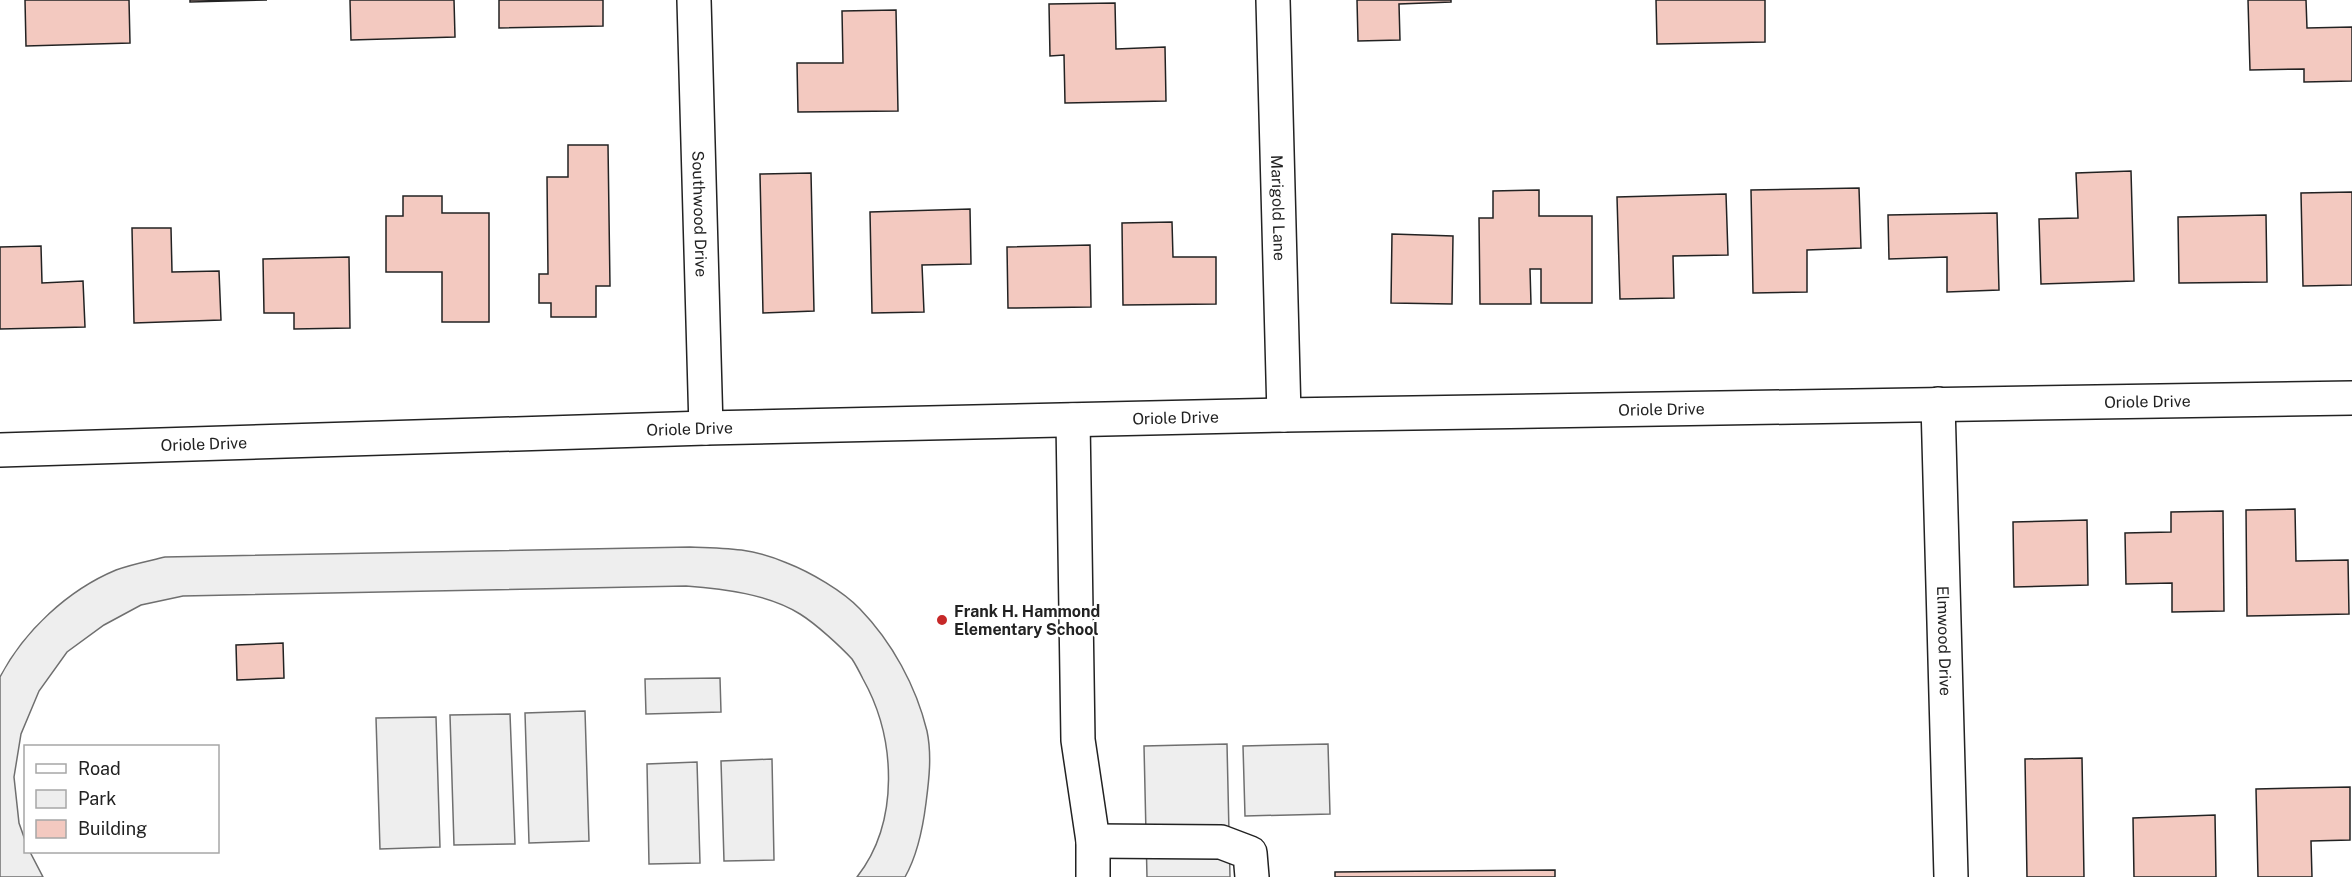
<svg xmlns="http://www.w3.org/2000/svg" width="2352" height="877" font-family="'Public Sans',sans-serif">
<rect width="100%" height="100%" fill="#fff"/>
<path fill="#eee" stroke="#6f6f6f" stroke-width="1.5" d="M690,547C726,548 753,548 787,563C810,572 843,591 860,609C892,642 916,686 927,731C932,755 929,780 926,803C923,827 917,856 905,877H857C900,822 896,738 863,679C860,673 856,665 852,659C840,646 816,624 800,614C768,594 724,589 686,586L183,596L141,605L104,625L67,652L39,691L21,734L14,777L19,823L25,840L26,852H30L43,877H0V677C24,631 68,590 116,570C132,564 149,561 165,557Z
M720,678L721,712L646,714L645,679Z
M585,711L589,841L529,843L525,713Z
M510,714L515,844L454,845L450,715Z
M436,717L440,847L380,849L376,718Z
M1227,744L1230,877H1147L1144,746Z
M1328,744L1330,814L1245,816L1243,746Z
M772,759L774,860L724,861L721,761Z
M697,762L700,863L649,864L647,764Z"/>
<path fill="#f3c9c0" stroke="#222" stroke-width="1.5" d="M25,0H129L130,43L26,46Z
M190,0H267L190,2Z
M350,0H454L455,37L351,40Z
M499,0H603V26L499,28Z
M1357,0H1451V2L1399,4L1400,40L1358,41Z
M1656,0H1765V42L1657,44Z
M2248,0H2306L2307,28L2352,27V81L2304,82V69L2250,70Z
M1115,3L1116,49L1165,47L1166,101L1065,103L1064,55L1050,56L1049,4Z
M896,10L898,111L798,112L797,63H843L842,11Z
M568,145H608L610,286H596V317H551V303H539V274H548L547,177H568Z
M2131,171L2134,281L2041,284L2039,219L2078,218L2076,173Z
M811,173L814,311L763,313L760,174Z
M1859,188L1861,248L1807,250V292L1753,293L1751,190Z
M1539,190V216H1592V303H1541V269H1530L1531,304H1480L1479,218H1493V191Z
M2352,192V285L2303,286L2301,193Z
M1726,194L1728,255L1673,256L1674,298L1620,299L1617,197Z
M403,196H442V213H489V322H442V272H386V216H403Z
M970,209L971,264L922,265L924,312L872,313L870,212Z
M1997,213L1999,290L1947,292V257L1889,259L1888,215Z
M2266,215L2267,282L2179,283L2178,217Z
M1172,222L1173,257H1216V304L1123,305L1122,223Z
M132,228H171L172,272L219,271L221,320L134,323Z
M1392,234L1453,236L1452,304L1391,303Z
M1090,245L1091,307L1008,308L1007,247Z
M41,246L42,283L83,281L85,327L0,329V247Z
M349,257L350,328L294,329V313H264L263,259Z
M2295,509L2296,561L2348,560L2349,614L2247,616L2246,510Z
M2223,511L2224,611L2172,612V583L2126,584L2125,533L2171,532V512Z
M2087,520L2088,585L2014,587L2013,522Z
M283,643L284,678L237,680L236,645Z
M2082,758L2084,877H2027L2025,759Z
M2350,787V840L2311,841L2312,877H2258L2256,789Z
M2215,815L2216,877H2134L2133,818Z
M1555,870V877H1335V872Z"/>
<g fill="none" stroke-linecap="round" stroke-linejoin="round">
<defs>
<g id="minor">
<path id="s1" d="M694,0L706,428"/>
<path id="s2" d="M1273,0L1284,415"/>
<path id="s3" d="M1938,404L1951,877"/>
<path d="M1073,420L1078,740L1093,841V877"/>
<path id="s4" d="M0,450L706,428L1284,415L2352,398"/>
<path d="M1093,841L1221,842L1250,853L1252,877"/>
</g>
</defs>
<use href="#minor" stroke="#222" stroke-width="36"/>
<use href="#minor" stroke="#fff" stroke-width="33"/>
</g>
<circle fill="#c62828" stroke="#fff" stroke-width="2" cx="942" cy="620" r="6"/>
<g text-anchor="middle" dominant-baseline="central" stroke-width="4.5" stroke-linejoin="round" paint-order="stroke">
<g font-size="16" fill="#222" stroke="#fff">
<text stroke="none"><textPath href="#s2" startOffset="208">Marigold Lane</textPath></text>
<text stroke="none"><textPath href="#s1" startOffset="214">Southwood Drive</textPath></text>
<text stroke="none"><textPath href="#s4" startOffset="2148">Oriole Drive</textPath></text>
<text stroke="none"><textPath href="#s4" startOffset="1662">Oriole Drive</textPath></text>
<text stroke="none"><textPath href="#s4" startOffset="1176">Oriole Drive</textPath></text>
<text stroke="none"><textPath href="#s4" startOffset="690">Oriole Drive</textPath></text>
<text stroke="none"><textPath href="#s4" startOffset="204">Oriole Drive</textPath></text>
<text stroke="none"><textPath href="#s3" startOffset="237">Elmwood Drive</textPath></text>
</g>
<g font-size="16" font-weight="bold" fill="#222" stroke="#fff" text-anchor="start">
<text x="954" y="611">Frank H. Hammond<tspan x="954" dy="18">Elementary School</tspan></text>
</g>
</g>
<rect x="24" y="745" width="195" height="108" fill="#ffffff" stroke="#a7a7a7" stroke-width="1.5"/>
<rect x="36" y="764" width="30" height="9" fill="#ffffff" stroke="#a7a7a7" stroke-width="1.5"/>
<text x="78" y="775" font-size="18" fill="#222222">Road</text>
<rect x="36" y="790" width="30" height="18" fill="#eeeeee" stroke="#a7a7a7" stroke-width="1.5"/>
<text x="78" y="805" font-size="18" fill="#222222">Park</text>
<rect x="36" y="820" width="30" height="18" fill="#f3c9c0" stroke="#a7a7a7" stroke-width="1.5"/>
<text x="78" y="835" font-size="18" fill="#222222">Building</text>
</svg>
